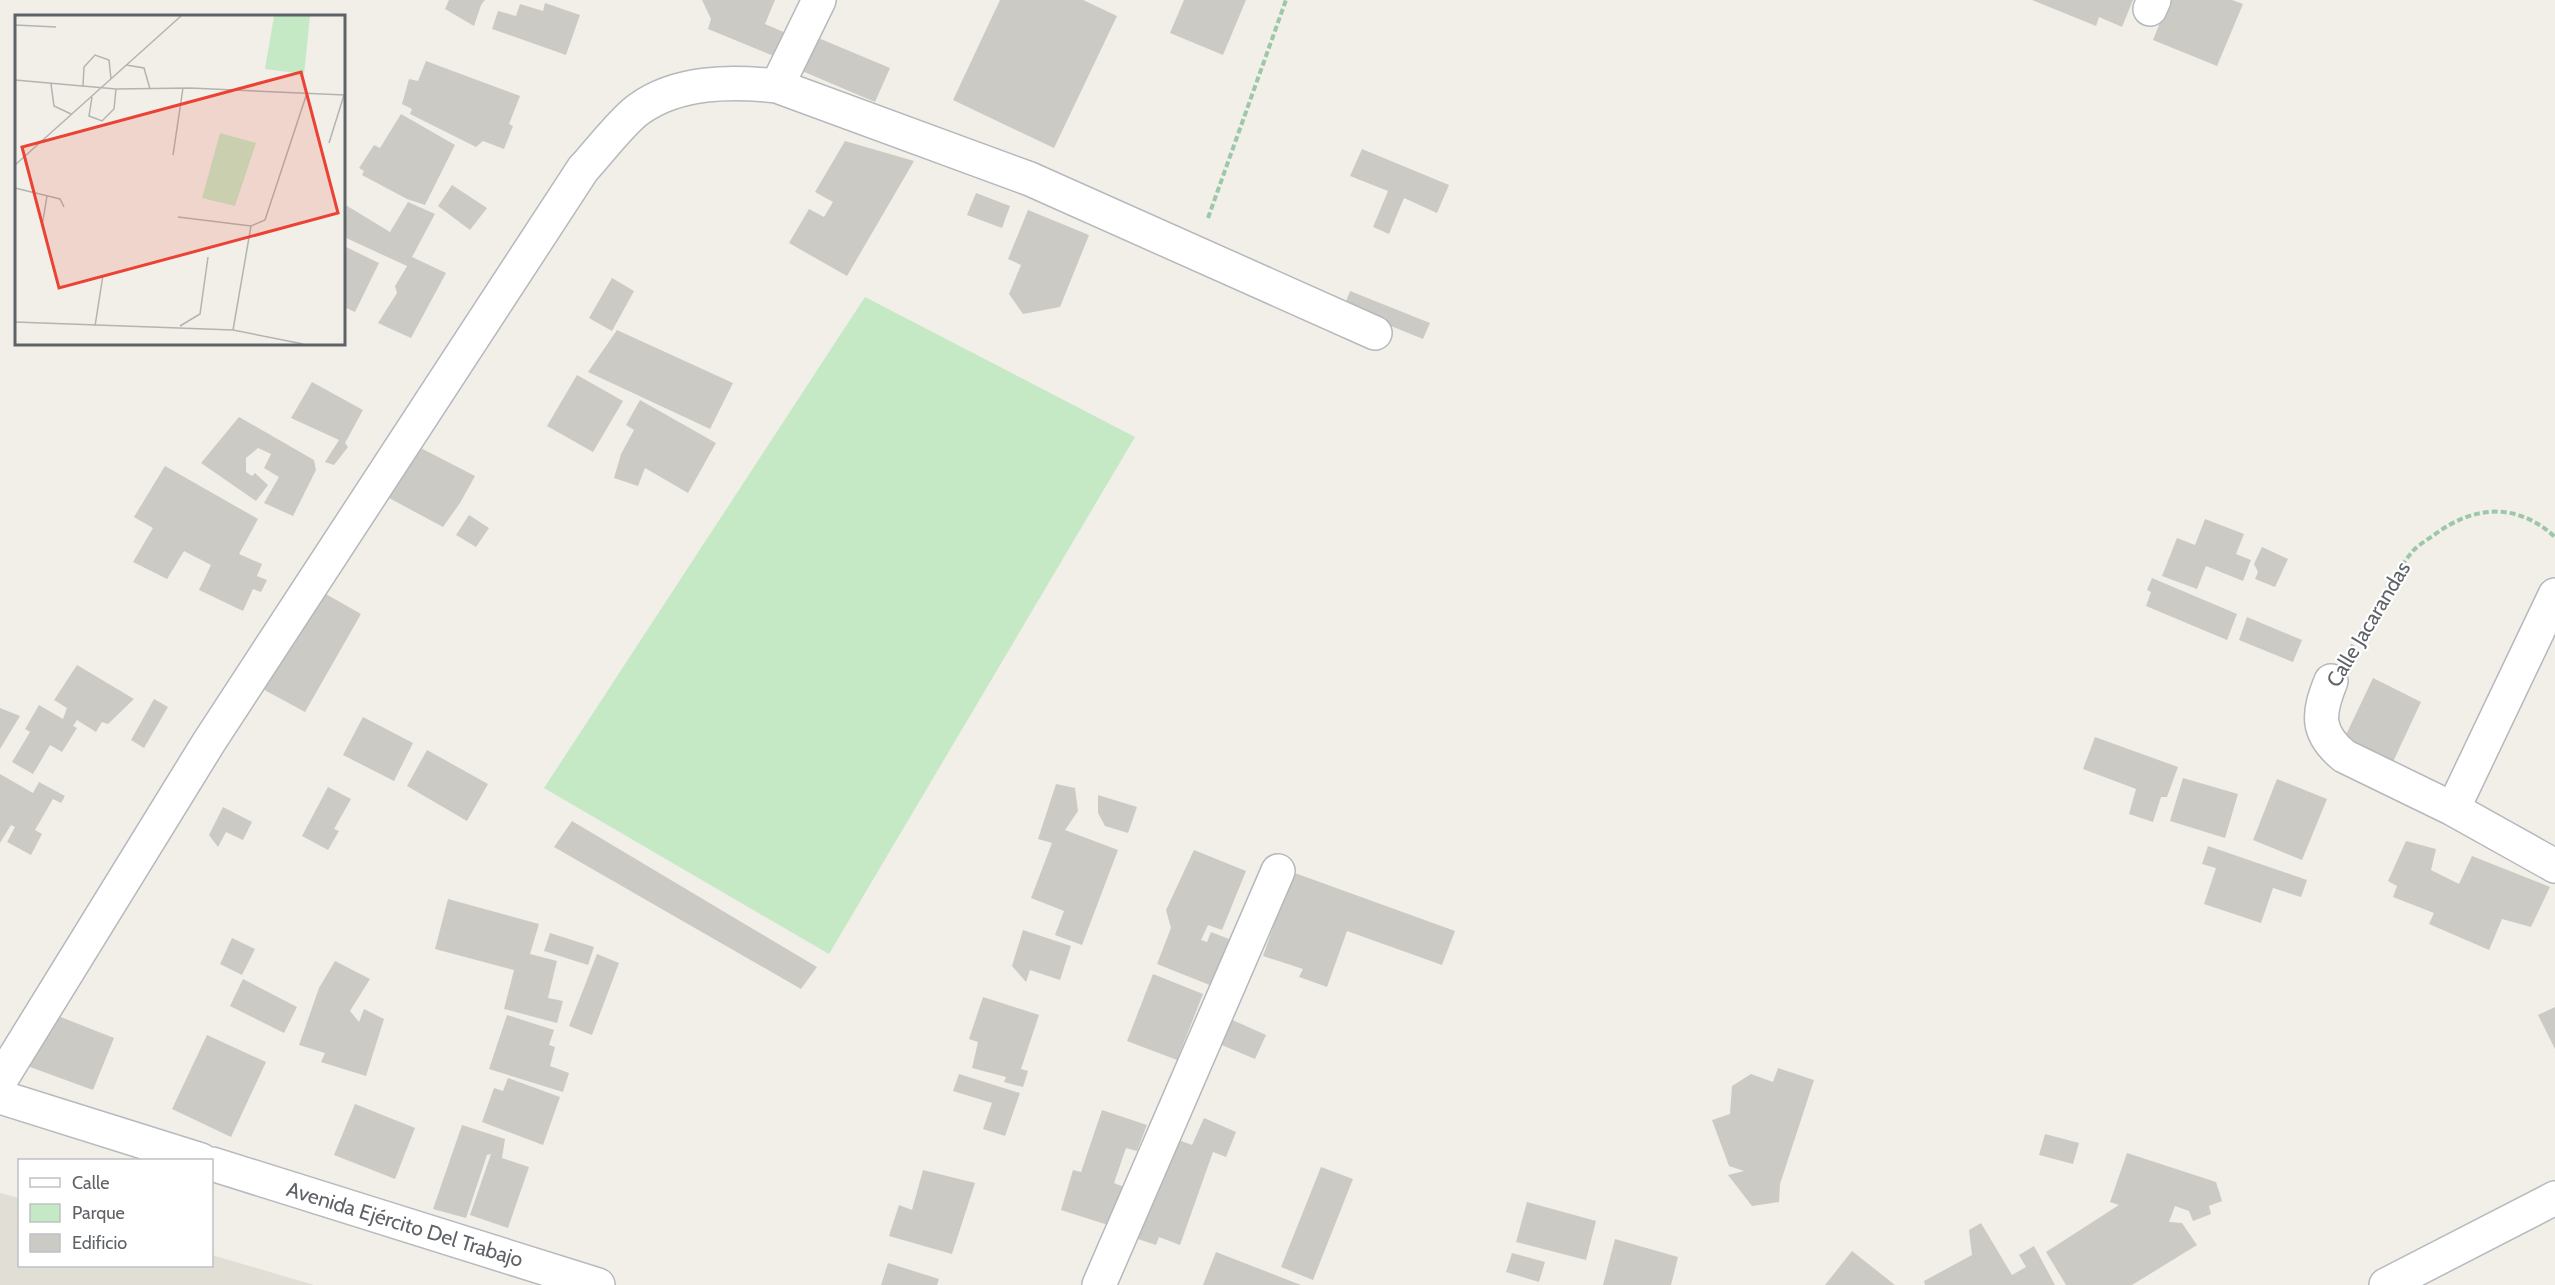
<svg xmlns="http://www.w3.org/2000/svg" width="2555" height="1285" font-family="Cabin,sans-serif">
<rect width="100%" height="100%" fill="#f1efe8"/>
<path fill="#e1ded6" d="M0,1193L19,1198L20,1266H212V1255L314,1285H0Z"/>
<path fill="#c5e8c5" d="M865,297L1135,437L829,954L544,788Z"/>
<path fill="#cccac5" d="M449,0H485L481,5L474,26L445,9Z
M702,0H775L765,24L786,33L776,57L708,29L711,19Z
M1000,0H1083L1117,16L1054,148L953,100Z
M1184,0H1246L1223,55L1170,33Z
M2032,0H2133L2122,27L2099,17L2096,26Z
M2169,0H2232L2243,4L2217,66L2153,40Z
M545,3L580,15L566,55L492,29L498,11L516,16L520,4L543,11Z
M816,37L890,68L875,102L802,71Z
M426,61L520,96L509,124L513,126L504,149L483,141L476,147L410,114L412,109L402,104L409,79L418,81Z
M401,114L455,145L425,205L407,199L362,175L364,171L359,168L374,145L380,148Z
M845,141L914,161L847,276L789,243L809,209L824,217L833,202L815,192Z
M1362,149L1449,185L1437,213L1404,198L1389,234L1373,227L1388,191L1350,176Z
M452,185L487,208L470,230L438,206Z
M976,193L1010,206L1002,228L967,215Z
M408,202L435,214L412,257L446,273L411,338L378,323L397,293L395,286L407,266L344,237V204L390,232Z
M1028,210L1089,235L1060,307L1023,314L1009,294L1021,265L1008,259Z
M344,246L379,263L355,312L344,307Z
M612,278L634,291L612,331L589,318Z
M1350,291L1430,323L1423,339L1344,307Z
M617,330L733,383L710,429L588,372Z
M577,375L623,401L593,452L547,426Z
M312,382L363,410L345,443L348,447L334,465L325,462L339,440L291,418Z
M640,400L716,443L688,493L645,468L638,486L614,478L621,454L634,430L626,425Z
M239,417L314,460L316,470L293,516L264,503L279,477L264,468L271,454L258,448L246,458V472L252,476L255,473L268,485L256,501L201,463Z
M411,443L475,476L460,503L443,527L376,491Z
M165,466L258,519L239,554L262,564L257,576L267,580L261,592L253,589L243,611L199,590L211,565L184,551L167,579L133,562L153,528L134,517Z
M469,515L489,528L476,547L456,535Z
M2205,519L2244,534L2236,554L2251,560L2243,581L2206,566L2197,589L2162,576L2177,538L2195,545Z
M2262,547L2288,559L2275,587L2255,579L2258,572L2254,564Z
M2152,578L2237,614L2227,640L2146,606L2151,592L2147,590Z
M317,589L361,614L305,712L259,687Z
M2247,617L2302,640L2293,662L2239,640Z
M77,665L134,699L108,724L102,722L96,732L77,720L73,726L77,728L62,752L50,745L33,774L12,762L30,732L25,729L39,705L63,719L67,708L54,700Z
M2373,678L2421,702L2392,764L2343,741Z
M154,699L168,707L144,748L131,740Z
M0,708L20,716L0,749Z
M363,717L413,743L394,781L343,755Z
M2095,737L2178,767L2167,797H2161L2153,822L2129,814L2136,789L2083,769Z
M427,750L488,784L467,821L407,786Z
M0,774L33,793L39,782L65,796L61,803L53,799L35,830L42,834L31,855L7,842L15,827L11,825L0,843Z
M2183,778L2238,794L2225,838L2170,821Z
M2277,779L2327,799L2302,860L2253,840Z
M1056,784L1075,788L1078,811L1065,830L1118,850L1082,945L1055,935L1064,911L1031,898L1052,843L1038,839Z
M328,787L351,799L334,829L339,831L328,850L302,836Z
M1098,795L1137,807L1128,833L1105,826L1098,813Z
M223,807L252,822L243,840L226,832L218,847L209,835Z
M572,821L817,967L801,989L554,847Z
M2406,841L2436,849L2431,870L2459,884L2472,856L2550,887L2531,927L2502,919L2489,950L2429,924L2434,913L2393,897L2397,886L2388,881Z
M2208,846L2307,880L2301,897L2273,888L2261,923L2204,904L2216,868L2202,864Z
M1194,850L1246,871L1222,930L1208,925L1201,940L1207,942L1211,932L1229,939L1212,986L1157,964L1171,928L1166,910Z
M1292,872L1455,931L1442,965L1347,931L1327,987L1299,977L1303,969L1263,956Z
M448,899L539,924L530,954L557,961L548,998L563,1001L557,1023L504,1009L514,970L435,949Z
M1023,930L1071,946L1060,980L1030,970L1026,982L1012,966Z
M550,933L594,947L588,965L544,951Z
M232,938L255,949L242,975L220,964Z
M597,954L619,963L592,1035L569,1026Z
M335,961L370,979L350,1011L359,1022L364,1009L384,1019L366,1076L321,1062L325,1053L299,1045L319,988Z
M1153,974L1203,994L1177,1060L1127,1041Z
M243,979L297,1007L284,1033L230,1006Z
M983,997L1039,1015L1021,1069L1028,1071L1023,1087L1004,1082L1006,1077L972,1068L978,1042L969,1039Z
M2555,1007V1049L2538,1015Z
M48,1012L114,1038L93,1090L19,1063Z
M507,1015L554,1030L549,1045L555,1047L550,1066L569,1073L563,1092L489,1069Z
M1228,1018L1266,1035L1255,1059L1217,1043Z
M207,1035L266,1062L231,1137L172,1109Z
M1778,1068L1814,1080L1780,1184L1779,1202L1752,1206L1728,1175L1744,1171L1729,1166L1712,1120L1730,1114L1732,1086L1751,1074L1773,1082Z
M959,1074L1020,1093L1005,1136L983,1129L992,1103L953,1091Z
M508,1078L560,1097L543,1145L482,1122L494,1088L503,1091Z
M355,1104L415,1128L395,1179L334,1155Z
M1102,1110L1147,1125L1137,1151L1126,1148L1114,1183L1124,1187L1111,1226L1061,1210L1073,1170L1081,1172Z
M1204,1118L1236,1132L1226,1157L1213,1152L1180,1245L1159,1237L1156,1245L1135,1238L1171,1137L1192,1145Z
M462,1125L505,1139L502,1158L529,1167L508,1228L470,1215L491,1154L487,1155L466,1218L433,1209Z
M2045,1134L2079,1143L2073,1164L2039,1155Z
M2127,1153L2216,1182L2222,1201L2209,1206L2211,1214L2193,1221L2189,1211L2175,1206L2169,1222L2182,1223L2197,1245L2132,1285H2066L2046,1252L2119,1205L2110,1202Z
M1321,1167L1353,1179L1313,1280L1281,1267Z
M923,1170L975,1183L952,1254L889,1236L899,1205L912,1210Z
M1527,1202L1596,1221L1586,1260L1516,1242Z
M1981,1223L2012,1275L2026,1267L2019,1255L2034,1246L2055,1285H1925L1924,1281L1972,1255L1969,1230Z
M1615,1239L1678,1257L1671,1285H1603Z
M1852,1251L1895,1285H1825Z
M1216,1252L1301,1285H1203Z
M1512,1253L1545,1262L1539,1282L1506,1272Z
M888,1263L939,1279L937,1285H881Z"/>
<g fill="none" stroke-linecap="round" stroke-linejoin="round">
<defs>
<path id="minor" d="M2150,9L2154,0
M777,86L819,0
M2331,681C2318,713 2315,732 2344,756L2453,809L2555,866
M2453,809L2555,595
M0,1081L209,742L583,169C597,154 623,120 639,109C678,81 731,81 777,86L1030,179L1375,333
M1099,1285L1278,871"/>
<path id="secondary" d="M0,1097L201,1160
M212,1164L598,1285
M2386,1285L2555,1198"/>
</defs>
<use href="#minor" stroke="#b5b8bc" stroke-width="36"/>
<use href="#secondary" stroke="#b6babf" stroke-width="36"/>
<path stroke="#9cc7a9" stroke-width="4" stroke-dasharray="6 3" stroke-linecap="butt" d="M1208,218L1286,0
M2350,650C2370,618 2389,581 2412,552C2418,545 2427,540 2434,535C2474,505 2517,502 2555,537"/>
<use href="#minor" stroke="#fff" stroke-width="33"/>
<use href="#secondary" stroke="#fff" stroke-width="33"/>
</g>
<g text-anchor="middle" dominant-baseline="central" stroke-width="4.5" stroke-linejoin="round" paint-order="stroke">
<g font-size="21" fill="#5f6368" stroke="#fff">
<text transform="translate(2368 624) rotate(-59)">Calle Jacarandas</text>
<text transform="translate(405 1224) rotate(17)">Avenida Ejército Del Trabajo</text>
</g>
</g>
<g transform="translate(15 15)">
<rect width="330" height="330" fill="#f1efe8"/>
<path d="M259,1H295L289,59L250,54ZM205,118L241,128L220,191L187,183Z" fill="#c5e8c5"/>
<path fill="none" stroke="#b3b3b1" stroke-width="1.5" d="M0,10L41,12M111,50L129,53L135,74M0,65L101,74L175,73L330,80M36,69L39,91L56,99M68,71L69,52L80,40L94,45L96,64M77,82L74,101L87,106L99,94L101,74M314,128L329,80M158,140L168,73M0,150L166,1M0,173L45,184L49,192M163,202L236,211L250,205L292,78M27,211L32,181M0,307L218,315L288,329M80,311L88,260M165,311L185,299L193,242M218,315L236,211"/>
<path fill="#ea4335" fill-opacity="0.15" stroke="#ea4335" stroke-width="3" d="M286,57L323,198L44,273L7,132Z"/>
<rect width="330" height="330" fill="none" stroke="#5f6368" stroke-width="3"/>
</g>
<rect x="18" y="1159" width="195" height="108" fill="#ffffff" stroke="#bfc1c3" stroke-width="1.5"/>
<rect x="30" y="1178" width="30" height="9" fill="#ffffff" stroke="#bfc1c3" stroke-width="1.5"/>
<text x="72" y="1189" font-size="18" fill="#5f6368">Calle</text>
<rect x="30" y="1204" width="30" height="18" fill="#c5e8c5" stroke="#bfc1c3" stroke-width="1.5"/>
<text x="72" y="1219" font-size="18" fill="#5f6368">Parque</text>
<rect x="30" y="1234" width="30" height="18" fill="#cccac5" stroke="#bfc1c3" stroke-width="1.5"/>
<text x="72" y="1249" font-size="18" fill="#5f6368">Edificio</text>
</svg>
